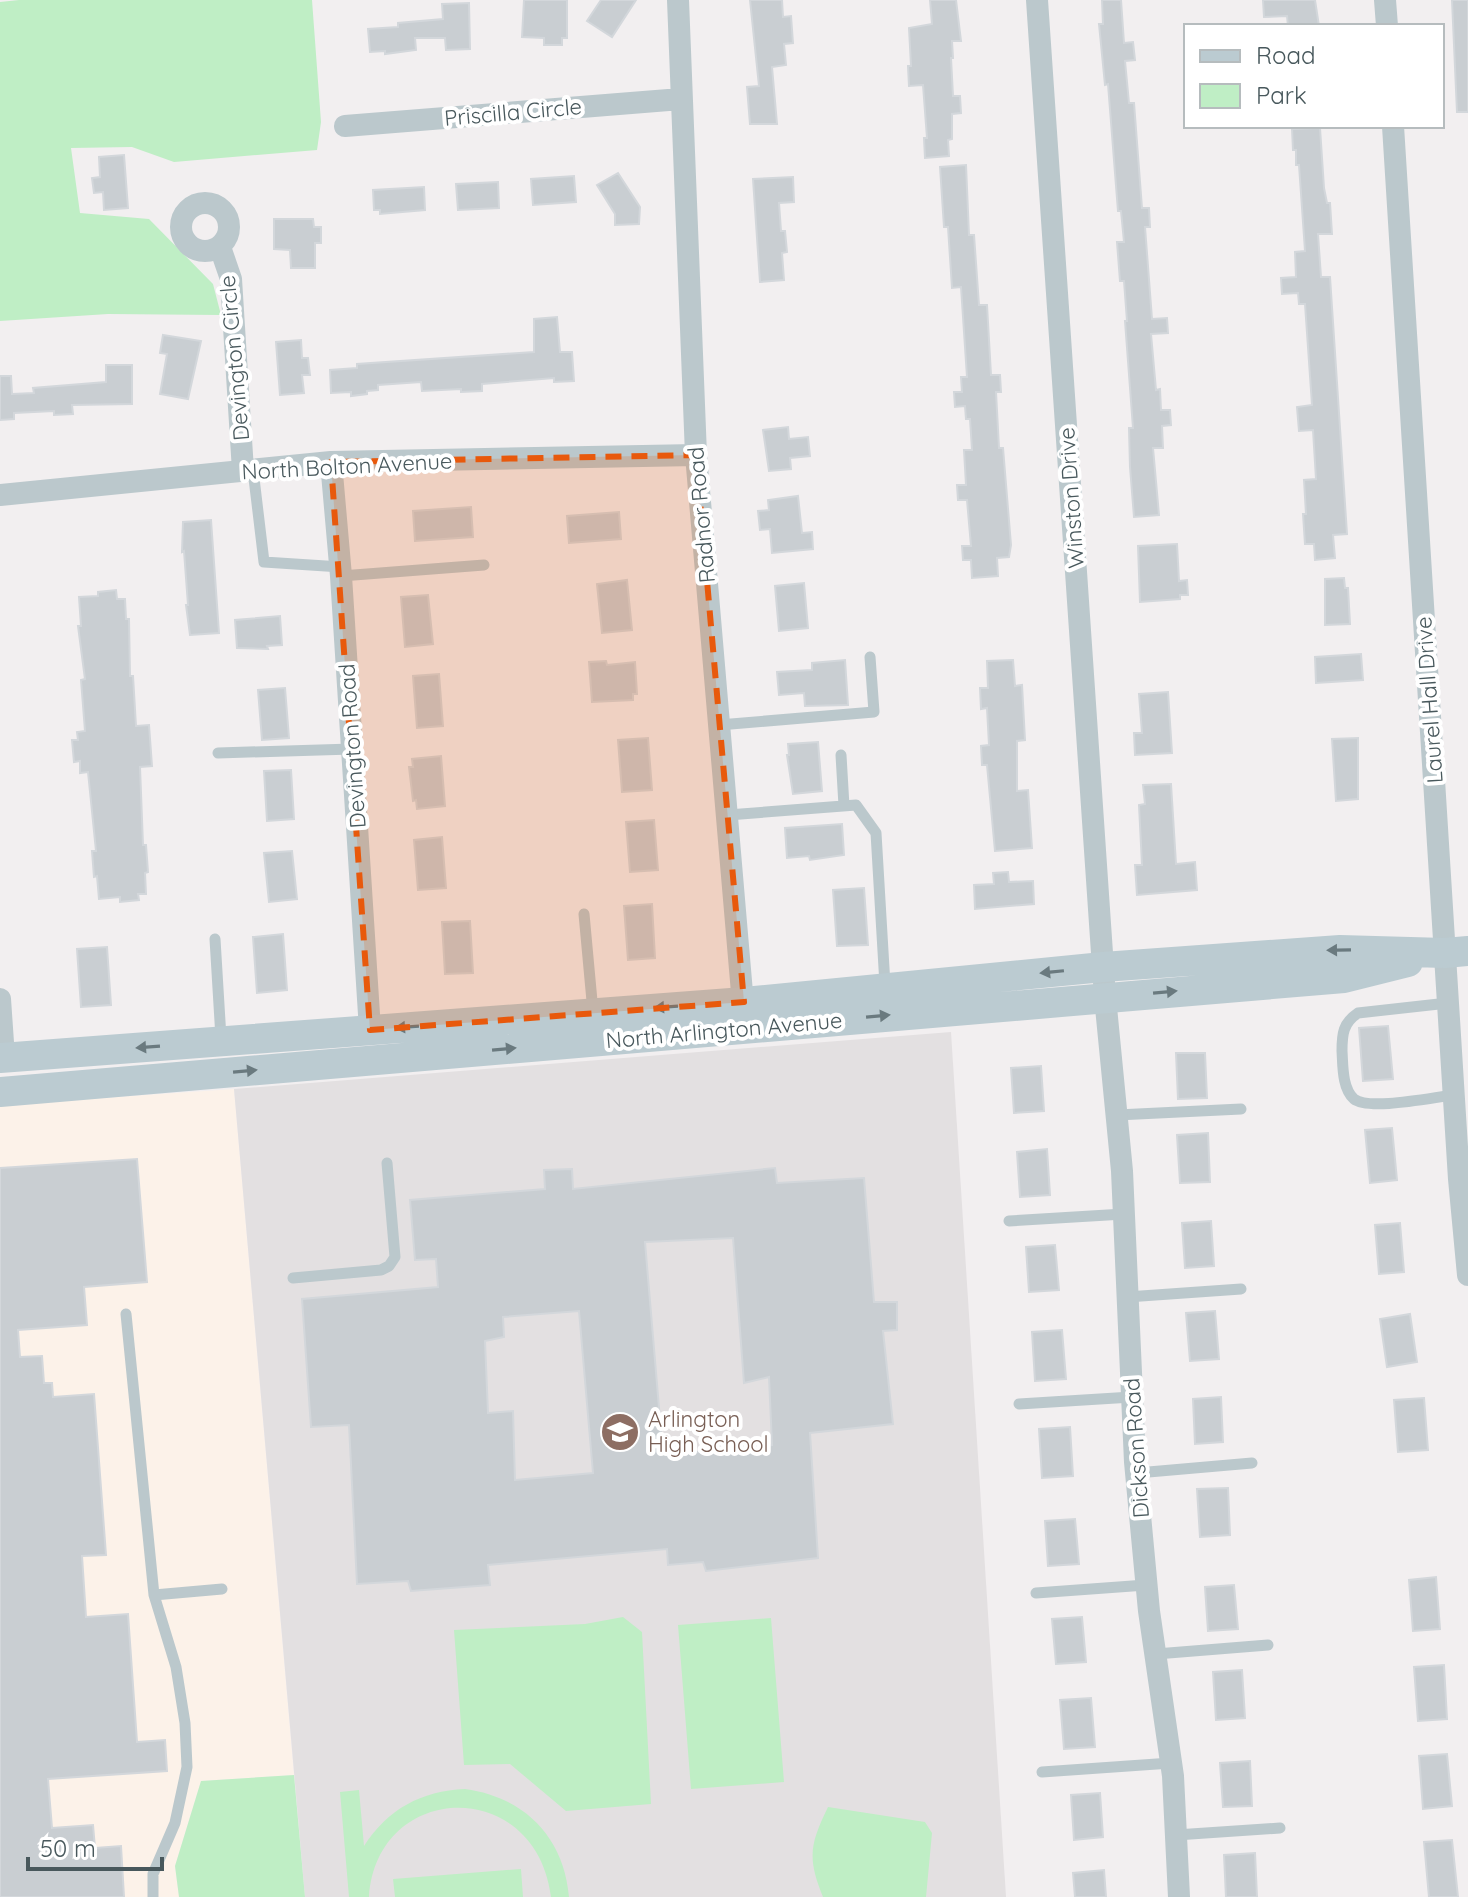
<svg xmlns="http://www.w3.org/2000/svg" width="1468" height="1897" font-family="Quicksand,sans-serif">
<rect width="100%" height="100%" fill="#f2eff0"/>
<path fill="#fcf2e9" d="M234,1089L294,1775L201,1781L175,1866L179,1897H0V1105Z"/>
<path fill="#e3e0e1" d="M951,1032L1006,1897H305L234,1089Z"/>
<path fill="#bfeec5" d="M19,0H312L321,122L317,150L174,162L132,147L71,148L80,213L149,219L213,284L221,315L108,314L0,321V2Z
M623,1617L642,1632L651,1804L566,1811L510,1764L464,1765L454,1630L585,1624Z
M771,1618L784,1782L691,1789L678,1625Z
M294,1775L305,1897H179L175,1866L201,1781Z
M465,1789C524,1797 564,1837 569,1897H551C536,1776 377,1780 369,1897H349L340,1792L359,1790L364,1846C388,1809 421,1791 465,1789Z
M828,1807L925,1822L932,1833L926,1897H823C807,1858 810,1844 828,1807Z
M521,1869L523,1897H395L393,1879Z"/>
<path fill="#c9ced2" stroke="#d3d7db" stroke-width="2" fill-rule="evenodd" d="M524,0H567V38H562V45H544V38L522,37Z
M601,0H636L612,37L587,21Z
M750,0H782L783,17L791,16L793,43L784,44L786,65L772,67L777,124H750L747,87L759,86Z
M930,0H956L961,41H952L953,58H951L953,96H960L961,113L952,114V139L948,140L949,156L925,158L924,138H927L923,85L909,86L908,66H911L909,28L932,24Z
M1102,0H1121L1124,43L1133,42L1135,60L1125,61L1129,103H1134L1142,208H1149L1150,227H1145L1152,319L1167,318L1168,333L1151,334L1156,390L1160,389L1161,410H1170L1171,425L1162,426L1163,448H1153L1159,515L1134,517L1130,467L1129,428H1133L1125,321H1127L1124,281H1120L1117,242H1124L1121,211H1118L1108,84L1105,85L1099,24H1103Z
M1263,0H1315L1319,26H1288L1287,16L1264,17Z
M1452,0H1468V112H1457Z
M469,3L470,49L446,50L445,38H415L416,50L385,54V51L370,52L368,29L398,27V23L443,19L442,4Z
M1320,128L1324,188L1327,203H1330L1332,234H1318L1321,277H1330L1347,534L1333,535L1335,558L1315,560L1314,544H1305L1303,514H1306L1304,480L1316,479L1313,430L1299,431L1297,407L1312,405L1305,304H1299L1298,293L1282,294L1281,278L1296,277L1295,252L1305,251L1299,165H1296V150H1293L1292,129Z
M124,155L128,208L104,210L103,192L94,193L92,178L100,177L99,157Z
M966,165L969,235H974L979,305H987L991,375H1000L1001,392H996L999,448H1003L1011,545L1009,557L997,558L998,576L972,578L971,560H963L962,546H971L967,500H958L957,485H966L964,450H972L970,419H966L965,406L955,407L954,392H962L961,377H967L961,287L952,288L948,227H944L940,167Z
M618,173L640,207L639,224L615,225V214L597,185Z
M574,176L576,202L533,205L531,179Z
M793,177L794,202L779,203L781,231H785L787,252L782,253L784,280L760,282L753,179Z
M498,182L499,208L458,210L456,184Z
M424,187L425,210L380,214V210H374L373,190Z
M274,219H313L314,227H321V243H315V268H291L290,250L274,249Z
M557,317L560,352H572L574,381L554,382V378L482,384V391L461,392V389L422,391L421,382L378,385V390L367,391V394L351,396V392L331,393L330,370L357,368V364L534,352V319Z
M163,335L201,341L188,399L160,394L167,354L160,353Z
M301,340L302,358H308L310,375H302L304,393L280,395L276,342Z
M106,365H132V404L72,405L73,414L54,415V411L14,413V419L0,420V376H11L12,394L34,393L33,388L106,382Z
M788,427L789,439L808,437L810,456L790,458L791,469L769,471L763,430Z
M798,496L802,533L812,532L813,549L772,553L770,529L760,530L758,511L769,510L768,500Z
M471,507L473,537L415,541L413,511Z
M619,512L621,539L569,543L567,516Z
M211,520L219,633L190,635L186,605H188L184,551L182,552L183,522Z
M1177,544L1179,581L1187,580L1188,595H1180V599L1140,602L1138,546Z
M1344,578L1345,588H1348L1350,624L1325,625V579Z
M627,580L632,630L602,633L597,584Z
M804,583L808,628L779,631L775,586Z
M116,590L117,599H125L126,619H129L130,676H133L136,726L149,725L152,766L140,767L143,845H146L148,872L145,873L146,894H138L139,900L120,902V897L99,899L97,876L94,877L92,851H96L88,772L80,773V761L74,762L72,740H78L77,732L85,731L81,680L85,679L78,626H81L79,597L98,596V592Z
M428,595L433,644L405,647L401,597Z
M280,616L282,645L267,646L268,649L237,648L235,620Z
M1361,654L1363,680L1316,683L1315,657Z
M845,660L848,705L805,706L804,693L779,695L777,672L812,670V663Z
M1013,660L1015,686L1022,685L1025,740L1017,741V791L1028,790L1032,848L995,851L987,765H982L981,746L989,745L987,708L981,709L980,688H988L987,661Z
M606,661L607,665L635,662L637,694H633V700L592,702L589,662Z
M439,674L443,726L417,728L413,676Z
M285,688L289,738L262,740L258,690Z
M1168,692L1172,753L1135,755L1134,733H1142L1139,694Z
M648,738L652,790L622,792L618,740Z
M1358,738V799L1336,801L1332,739Z
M818,742L822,791L793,794L787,755H789L788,744Z
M441,756L445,806L417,809L416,800L413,801L409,767H413L412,759Z
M291,770L294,819L267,821L264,771Z
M1171,784L1176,864L1195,862L1197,890L1137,895L1135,865H1142L1139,805L1145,804L1143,785Z
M654,820L658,870L630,872L626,822Z
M842,824L844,855L810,860L809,856L787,858L785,828Z
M442,837L446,888L418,890L414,840Z
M292,851L297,899L269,902L264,853Z
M1008,872L1009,882L1033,881L1034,904L975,909L974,885L994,884L993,873Z
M864,888L868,945L837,946L833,890Z
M652,904L655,958L628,960L624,906Z
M470,921L473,973L445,974L442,922Z
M283,934L287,990L257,993L253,937Z
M107,947L111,1005L81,1007L77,949Z
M1388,1026L1393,1079L1363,1081L1359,1028Z
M1176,1053H1205L1207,1098L1178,1099Z
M1041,1066L1044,1111L1014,1113L1011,1068Z
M1392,1128L1397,1180L1370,1183L1365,1130Z
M1208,1133L1210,1182L1180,1183L1177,1135Z
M1047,1149L1050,1195L1020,1197L1017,1152Z
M137,1159L147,1282L84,1287L87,1325L18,1330L20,1357L42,1356L44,1383H52L53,1397L94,1394L106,1555L82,1556L86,1617L128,1614L137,1742L165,1740L167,1771L48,1779L52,1828L93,1825L95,1848L121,1846L124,1897H0V1168Z
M775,1168L777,1183L864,1178L874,1302H897V1330L883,1331L893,1424L810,1433L818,1558L706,1571L703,1562L668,1565L667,1549L488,1565L490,1585L411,1591L408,1581L357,1584L349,1425L311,1427L302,1299L438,1287L436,1259L415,1260L410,1200L545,1189L544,1170L572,1169L573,1189ZM733,1238L744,1383L769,1377L772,1445L663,1455L645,1242ZM579,1311L593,1473L515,1480L513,1411L488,1413L485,1341L504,1337L503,1317Z
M1211,1221L1214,1266L1185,1268L1182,1223Z
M1400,1223L1404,1272L1379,1274L1375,1225Z
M1055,1245L1059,1290L1029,1292L1026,1247Z
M1215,1311L1219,1359L1190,1361L1186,1313Z
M1410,1314L1417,1362L1387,1367L1380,1319Z
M1062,1330L1066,1379L1035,1381L1032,1332Z
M1221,1397L1223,1442L1195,1444L1193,1399Z
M1424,1398L1428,1450L1398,1452L1394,1400Z
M1070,1427L1073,1476L1042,1478L1039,1429Z
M1228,1488L1230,1535L1200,1537L1197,1489Z
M1075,1519L1079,1564L1048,1566L1045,1521Z
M1436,1577L1440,1629L1413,1631L1409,1580Z
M1234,1585L1238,1629L1208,1631L1205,1587Z
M1082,1617L1086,1662L1056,1664L1052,1619Z
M1444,1665L1447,1719L1418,1721L1414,1667Z
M1242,1670L1245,1718L1216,1720L1213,1672Z
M1091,1698L1095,1747L1064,1749L1060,1700Z
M1447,1754L1452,1806L1423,1809L1419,1756Z
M1250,1761L1252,1806L1223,1807L1220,1763Z
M1100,1793L1103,1837L1074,1840L1071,1795Z
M1452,1840L1458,1897H1429L1424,1842Z
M1255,1853L1257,1897H1226L1224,1855Z
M1104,1870L1106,1897H1075L1073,1873Z"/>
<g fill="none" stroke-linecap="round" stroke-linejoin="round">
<path stroke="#bbc8cc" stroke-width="11" d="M253,470L264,562L341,567
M341,576L484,565
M719,725L874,712L870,657
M218,753L352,749
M841,755L844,806
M728,815L856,805L876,833L885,985
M584,914L593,1012
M215,939L221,1038
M1448,1003L1358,1013C1343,1023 1342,1034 1342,1051C1343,1066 1342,1088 1354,1099C1369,1111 1434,1097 1454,1095
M1117,1115L1241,1109
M1009,1221L1124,1214
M293,1278L381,1270L389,1266L395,1257L387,1163
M1127,1297L1241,1289
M126,1314L154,1595L176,1667L185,1723L187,1767L175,1823L153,1874V1897
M1019,1404L1132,1397
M1137,1473L1252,1463
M1036,1593L1146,1585
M154,1595L222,1589
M1156,1654L1268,1645
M1042,1772L1171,1763
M1176,1835L1280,1828"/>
<path stroke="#bbc8cc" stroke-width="22" d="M678,0L696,455L744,1016
M1037,0L1105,997L1122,1171L1135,1462L1149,1611L1173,1776L1179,1897
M1385,0L1387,26
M345,126L681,99
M1393,126L1459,1179L1468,1275
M181 227a24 24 0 1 1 48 0a24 24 0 1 1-48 0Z
M220,247L231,279L243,471
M331,462L341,576L370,1030
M0,495L331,462L696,455
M0,999L4,1057"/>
<path stroke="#bbcbd1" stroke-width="30" d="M0,1058L744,1002L1103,967L1340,950L1445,953L1468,951
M0,1092L1344,978L1408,962"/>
</g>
<defs><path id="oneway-solid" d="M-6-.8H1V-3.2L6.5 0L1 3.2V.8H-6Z" transform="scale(2)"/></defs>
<g fill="#6a7a7f">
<use href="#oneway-solid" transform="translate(1339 950) rotate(179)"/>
<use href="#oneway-solid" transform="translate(1052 972) rotate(174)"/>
<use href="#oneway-solid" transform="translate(1165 992) rotate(-5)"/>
<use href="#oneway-solid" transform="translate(666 1007) rotate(176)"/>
<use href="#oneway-solid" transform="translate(878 1016) rotate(-5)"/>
<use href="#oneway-solid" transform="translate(407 1027) rotate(176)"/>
<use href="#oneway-solid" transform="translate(148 1047) rotate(176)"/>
<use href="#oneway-solid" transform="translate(504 1049) rotate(-5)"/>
<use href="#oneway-solid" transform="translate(245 1071) rotate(-5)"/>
</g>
<path fill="#e8590c" fill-opacity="0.2" stroke="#e8590c" stroke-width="6" stroke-dasharray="16 10" stroke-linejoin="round" d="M696,455L744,1002L370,1030L331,462Z"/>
<defs>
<symbol id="school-disc" viewBox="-11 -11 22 22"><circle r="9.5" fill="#8d6e63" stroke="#fff"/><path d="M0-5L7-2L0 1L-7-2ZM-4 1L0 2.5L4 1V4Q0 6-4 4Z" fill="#fff"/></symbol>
</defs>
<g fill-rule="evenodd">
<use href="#school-disc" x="598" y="1410" width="44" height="44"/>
</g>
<g text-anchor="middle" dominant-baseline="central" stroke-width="8" stroke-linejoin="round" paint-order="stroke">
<g font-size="22" fill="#48585c" stroke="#fff">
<text transform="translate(513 112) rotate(-5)">Priscilla Circle</text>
<text transform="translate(234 358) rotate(-95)">Devington Circle</text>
<text transform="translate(347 466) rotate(-3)">North Bolton Avenue</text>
<text transform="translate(1071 498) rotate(-94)">Winston Drive</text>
<text transform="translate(701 515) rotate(-95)">Radnor Road</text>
<text transform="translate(1429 700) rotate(-94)">Laurel Hall Drive</text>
<text transform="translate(352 746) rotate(-94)">Devington Road</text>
<text transform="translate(724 1030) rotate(-5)">North Arlington Avenue</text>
<text transform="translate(1136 1448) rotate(-94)">Dickson Road</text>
</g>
<g font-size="22" fill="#785e54" stroke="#fff" text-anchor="start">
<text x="648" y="1419">Arlington<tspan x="648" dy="25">High School</tspan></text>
</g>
</g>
<rect x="1184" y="24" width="260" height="104" fill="#ffffff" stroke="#b6bcbe" stroke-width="2"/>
<rect x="1200" y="50" width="40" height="12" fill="#bbcbd1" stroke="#b6bcbe" stroke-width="2"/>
<text x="1256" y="64" font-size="24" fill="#48585c">Road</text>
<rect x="1200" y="84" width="40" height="24" fill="#bfeec5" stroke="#b6bcbe" stroke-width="2"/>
<text x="1256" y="104" font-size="24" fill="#48585c">Park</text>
<path d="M28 1857v12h134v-12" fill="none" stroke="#48585c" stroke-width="4"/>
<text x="40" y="1857" font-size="24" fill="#48585c" stroke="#ffffff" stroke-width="6" paint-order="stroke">50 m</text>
</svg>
